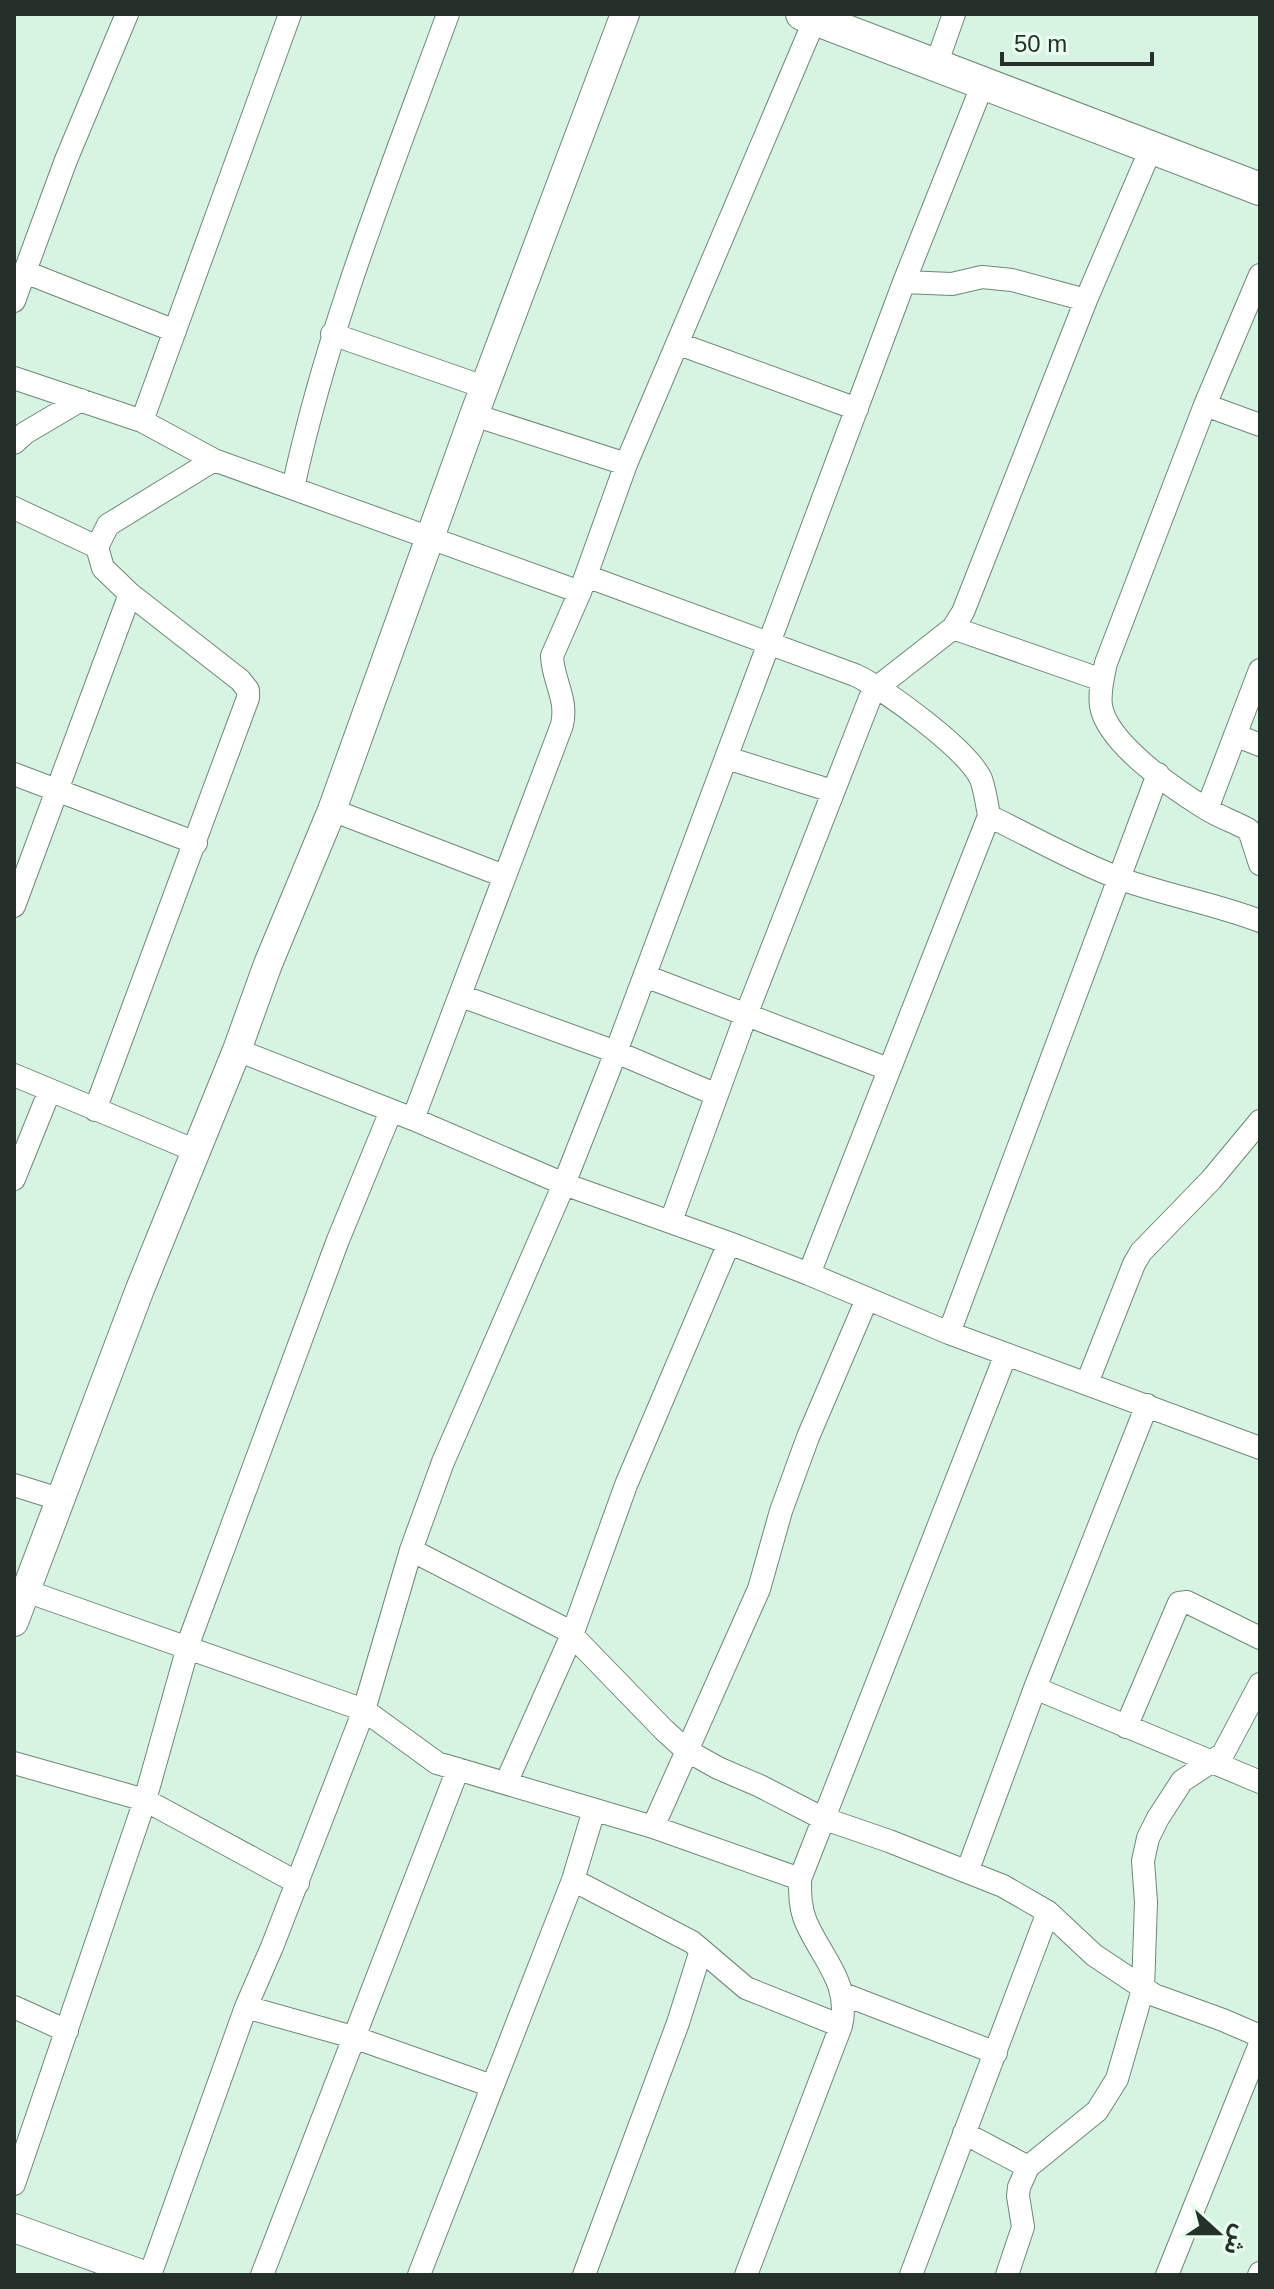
<svg xmlns="http://www.w3.org/2000/svg" width="1274" height="2289" font-family="Arial,'Noto Sans Arabic',sans-serif">
<rect width="100%" height="100%" fill="#d7f3e1"/>
<g fill="none" stroke-linecap="round" stroke-linejoin="round">
<defs>
<path id="minor" d="M936,65L954,14
M25,272L175,331
M1260,275L1205,405L1106,663C1103,677 1099,691 1101,706C1107,743 1174,789 1205,808C1219,817 1235,822 1249,830L1260,864
M904,282L952,284L982,277L1012,280L1086,300
M14,301L66,160L127,14
M332,334L484,387
M679,344L857,409
M14,378L142,421L214,460L580,592
M1205,405L1260,425
M474,415L626,464L815,19
M142,421L290,14
M14,443L25,433L81,400
M293,488C328,325 391,170 448,14
M14,508L97,547
M586,576L855,675C885,689 967,749 981,779C985,790 987,804 989,816C1032,837 1080,864 1124,880C1169,896 1216,904 1260,921
M953,628L1102,680
M1235,735L1260,745
M727,758L832,791
M14,774L196,843
M1207,809L1260,670
M332,810L504,876
M14,906L130,594
M645,976L888,1069
M461,996L616,1052L717,1095
M237,1050L413,1119L564,1184L729,1243L809,1274L949,1333L1260,1448
M14,1075L196,1151
M95,1110L248,698V690L240,680L130,594L103,568L97,547L108,525L214,460
M413,1119L562,725C568,698 553,682 552,656L580,592L626,464
M14,1179L50,1090
M671,1221L746,1015L870,698L879,686L953,628L963,612L1086,300L1152,146
M809,1274L989,816
M949,1333L1158,774
M1087,1383L1134,1264L1141,1252L1211,1180L1260,1121
M14,1485L59,1499
M411,1550L567,1630L664,1730L686,1750L718,1768L760,1786L822,1818L889,1841L1003,1886L1048,1912L1094,1955L1154,1995L1223,2020L1260,2036
M26,1591L364,1710L437,1763L653,1827L800,1879
M1035,1688L1260,1782
M1126,1727L1179,1603L1187,1602L1260,1638
M14,1763L145,1800L298,1883
M506,1783L572,1635L626,1485L729,1243
M653,1827L759,1589L781,1511L808,1437L867,1299
M967,1872L1035,1688L1147,1405
M573,1880L692,1942L746,1988L841,2026
M843,1994L996,2053
M14,2007L67,2031
M246,2007L353,2037L492,2086
M964,2133L1028,2167
M14,2184L145,1800L191,1636L338,1240L391,1111
M150,2275L246,2007L272,1947L364,1710L411,1550L443,1462L564,1184L616,1052L904,282L984,81
M262,2275L458,1769
M419,2275L573,1880L594,1810
M584,2275L678,2023L701,1950
M746,2275L841,2026C851,1983 822,1959 806,1922C800,1908 800,1894 800,1879L1006,1354
M911,2275L1048,1912
M1007,2275L1023,2227L1018,2196L1019,2187L1028,2167L1097,2111L1117,2079L1143,1989L1146,1902L1143,1861L1148,1838L1158,1818L1182,1781L1223,1754L1260,1684
M1167,2275L1260,2044
M1259,2275L1260,2273"/>
<path id="tertiary" d="M14,1622L140,1289L237,1050L268,964L332,810L474,415L625,14
M14,2228L144,2275"/>
<path id="secondary" d="M802,14L1260,189"/>
</defs>
<use href="#minor" stroke="#6e8878" stroke-width="24"/>
<use href="#tertiary" stroke="#6e8878" stroke-width="30"/>
<use href="#secondary" stroke="#6e8878" stroke-width="34"/>
<use href="#minor" stroke="#fff" stroke-width="22"/>
<use href="#tertiary" stroke="#fff" stroke-width="28"/>
<use href="#secondary" stroke="#fff" stroke-width="32"/>
</g>
<rect width="1274" height="2289" fill="none" stroke="#26302a" stroke-width="32"/>
<g transform="translate(1218 2233) rotate(111)" stroke="#e8fff0" stroke-width="6" paint-order="stroke">
<path d="M0-6L14 30L0 20L-14 30Z" fill="#26302a"/>
<text y="-12" font-size="22" font-weight="bold" text-anchor="middle" fill="#26302a">ش</text>
</g>
<path d="M1002 52v12h150v-12" fill="none" stroke="#26302a" stroke-width="4"/>
<text x="1014" y="52" font-size="24" fill="#26302a" stroke="#e8fff0" stroke-width="6" paint-order="stroke">50 m</text>
</svg>
